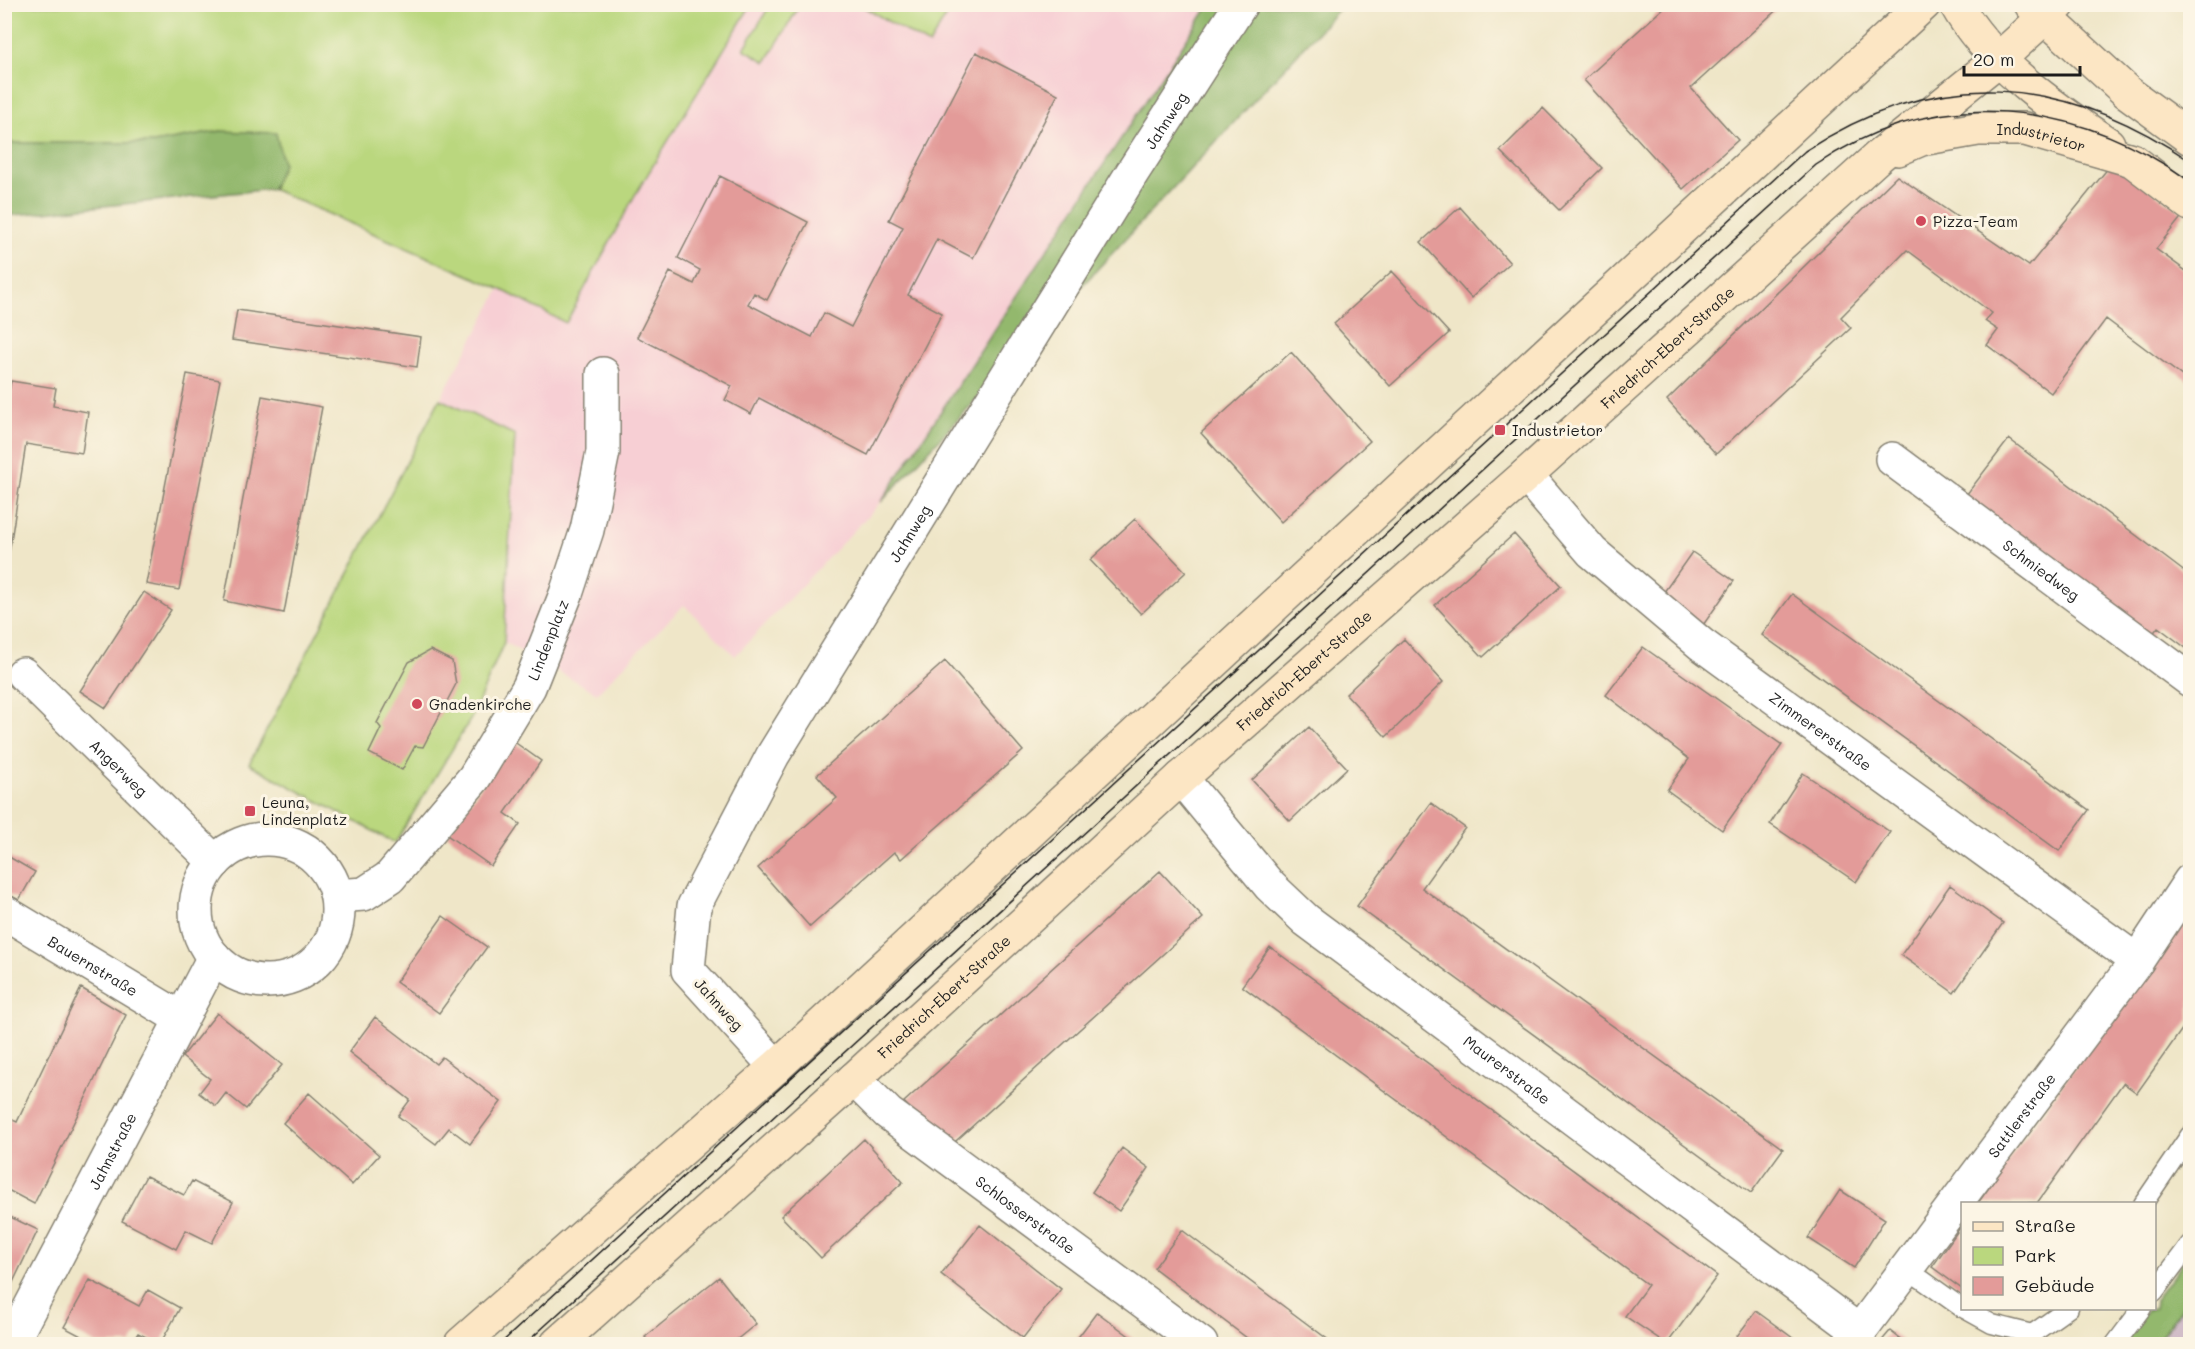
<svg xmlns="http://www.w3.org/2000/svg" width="2195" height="1349" font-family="Mali,sans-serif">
<rect width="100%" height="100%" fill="#fcf5e5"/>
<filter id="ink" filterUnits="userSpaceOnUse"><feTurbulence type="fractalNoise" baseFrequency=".0167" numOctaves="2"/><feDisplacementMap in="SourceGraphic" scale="12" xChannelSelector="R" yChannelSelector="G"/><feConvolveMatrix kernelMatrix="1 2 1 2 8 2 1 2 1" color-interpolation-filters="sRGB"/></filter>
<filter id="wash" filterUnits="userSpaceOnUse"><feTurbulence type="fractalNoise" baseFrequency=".008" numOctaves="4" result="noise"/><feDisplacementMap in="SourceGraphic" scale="24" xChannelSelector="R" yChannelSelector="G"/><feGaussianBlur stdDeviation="1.35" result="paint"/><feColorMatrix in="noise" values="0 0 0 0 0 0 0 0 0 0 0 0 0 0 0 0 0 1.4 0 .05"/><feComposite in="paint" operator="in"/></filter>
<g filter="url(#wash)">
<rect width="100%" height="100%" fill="#efe6c8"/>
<path fill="#f7cfd4" d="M751,5H1209L881,502L735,656L684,605L597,693L504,642L515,435L440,399L500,289L566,323L635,195Z"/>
<path fill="#d2bdc8" d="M2190,1296V1344H2155Z"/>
<path fill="#bad77e" stroke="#6b7a4d" stroke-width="1.5" d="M5,5H751L635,195L566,323L500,289L272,189L283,164L221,131L154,143H5Z
M770,5H800L766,62L744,49Z
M860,5H953L929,45Z
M440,399L515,435L504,642L472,717L395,843L249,764Z"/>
<path fill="#93b86d" stroke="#586a44" stroke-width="1.5" d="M1209,5H1343L881,502Z
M221,131L276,133L283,164L272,189L5,216V143H154Z
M2190,1252V1296L2155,1344H2121L2148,1309L2154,1308L2155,1300Z"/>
<g id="blocks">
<path fill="#e39b99" d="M1668,4H1783L1691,88L1738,140L1683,189L1584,80Z
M976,52L1058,94L973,258L937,239L908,295L942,313L868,455L759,398L751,414L725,400L732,386L637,337L670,272L694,284L700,270L678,258L720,176L808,222L767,300L754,293L748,304L812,337L824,313L851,327L903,227L889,220Z
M1543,108L1602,168L1559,210L1500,151Z
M2113,162L2184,214L2156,249L2190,274V382L2106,319L2051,393L1987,345L1998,330L1985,321L1992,313L1907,250L1841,317L1851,328L1716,454L1667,400L1897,176L2029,266Z
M1460,207L1510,263L1471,298L1421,242Z
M1392,271L1449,333L1390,386L1334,324Z
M237,310L421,337L417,367L232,340Z
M1291,352L1370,441L1281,522L1201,433Z
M187,374L220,380L179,590L146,584Z
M11,381L56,388L53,406L88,412L82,453L26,444L6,573L4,416Z
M262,396L322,407L284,613L224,601Z
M2009,439L2190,576V651L2158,627L2149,639L1963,499Z
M1135,519L1186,572L1141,614L1090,560Z
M1514,534L1561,586L1483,657L1435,605Z
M1692,552L1734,581L1701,628L1659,599Z
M144,592L171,610L106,708L80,691Z
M1792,594L2089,810L2059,851L1762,635Z
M1404,639L1443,682L1386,737L1346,694Z
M1643,647L1782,745L1722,830L1667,790L1689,759L1606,695Z
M430,650L452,661L456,684L423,747L415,746L402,770L369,753L381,728L377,723L409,662Z
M945,661L1023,751L901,859L894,852L810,927L758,868L837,798L817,775Z
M1309,727L1347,768L1290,821L1252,780Z
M513,741L541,761L505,813L520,824L491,866L447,835Z
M1803,773L1890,832L1856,882L1770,824Z
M1431,803L1465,828L1422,888L1783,1149L1751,1193L1357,906Z
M4,854L35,872L19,900L4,892Z
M1160,871L1203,918L947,1149L904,1102Z
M1950,885L2003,923L1954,993L1901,955Z
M2190,906V1018L2137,1093L2123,1083L2037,1203H1978Z
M443,916L487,947L439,1013L396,982Z
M1270,947L1717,1276L1667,1344L1625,1316L1648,1285L1242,986Z
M81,988L126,1015L34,1204L4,1188V1116L17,1122Z
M217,1013L282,1065L246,1109L226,1093L216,1106L199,1093L210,1079L182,1057Z
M375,1017L436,1064L442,1057L501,1102L470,1144L449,1128L436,1144L398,1116L410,1100L349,1052Z
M309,1093L379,1155L352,1185L283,1123Z
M864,1139L903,1182L821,1258L781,1216Z
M1122,1148L1149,1168L1119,1211L1092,1192Z
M146,1176L184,1195L192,1181L233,1202L212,1243L186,1230L176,1249L122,1221Z
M1840,1190L1885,1219L1854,1268L1808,1238Z
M4,1214L38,1230L4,1301Z
M980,1225L1061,1289L1023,1338L941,1274Z
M1962,1225V1289L1932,1267Z
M1182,1230L1223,1261L1334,1344H1255L1154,1268Z
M719,1277L756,1324L735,1341L738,1344H651L645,1337Z
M90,1280L139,1306L148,1290L180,1308L160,1344L138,1333L131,1344H96L64,1327Z
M1756,1311L1797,1341L1794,1344H1731Z
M1097,1312L1140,1344H1073Z
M1890,1331L1907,1344H1879Z"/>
</g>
</g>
<g filter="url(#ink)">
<use href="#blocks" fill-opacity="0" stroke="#868172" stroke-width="1.5"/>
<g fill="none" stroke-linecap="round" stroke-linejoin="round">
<defs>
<path id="lane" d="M2143,1204L2190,1135
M1907,1269L1962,1308
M2154,1292L2190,1244
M1963,1308L1992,1324L2032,1334L2069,1308
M2115,1344L2142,1308"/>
<g id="street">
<path id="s1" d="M1892,459L2190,680"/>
<path id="s2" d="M1526,475L1592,552L1701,644L2137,961"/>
<path id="s3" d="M23,674L215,862"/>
<path id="s4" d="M1181,778L1270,886L1306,920L1860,1332"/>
<circle cx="267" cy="910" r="71"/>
<path id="s5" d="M337,896L364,894L390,877L474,778L529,687L566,594L587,530L603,452V374"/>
<path id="s6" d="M4,912L180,1018"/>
<path id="s7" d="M776,1067L688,970L694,906L773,755L1132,173L1241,4"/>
<path id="s8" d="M854,1079L888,1113L1201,1344"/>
<path id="s9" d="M11,1344L214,957"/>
<path id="s10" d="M1850,1344L2137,961L2190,881"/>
</g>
<g id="secondary">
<path d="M1956,4C1987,61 2055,109 2108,144"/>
<path d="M2031,4L2127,92L2190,138"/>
<path id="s11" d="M1898,149L1921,139L1978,129H2025L2132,160L2190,204"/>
<path d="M461,1344L776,1067L1924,4"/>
<path id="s12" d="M557,1344L854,1079L1181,778L1526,475L1879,156L1999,59L2059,4"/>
</g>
</defs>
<use href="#lane" stroke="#868172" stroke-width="21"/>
<use href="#street" stroke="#868172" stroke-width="36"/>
<use href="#secondary" stroke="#868172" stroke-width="36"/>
<use href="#lane" stroke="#fff" stroke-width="18"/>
<use href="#street" stroke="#fff" stroke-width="33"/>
<use href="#secondary" stroke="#fce6c4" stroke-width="33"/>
<path stroke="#1c1c1c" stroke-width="1.5" d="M500,1344L1805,151C1936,65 2062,74 2190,161
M525,1344L1816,165C1937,83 2074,100 2190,181"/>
</g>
</g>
<g fill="#d1495b" stroke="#fcf5e5" stroke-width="2">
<circle cx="1921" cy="221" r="6"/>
<rect x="1494" y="424" width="12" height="12" rx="3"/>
<circle cx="417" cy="704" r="6"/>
<rect x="244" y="805" width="12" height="12" rx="3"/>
</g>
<g text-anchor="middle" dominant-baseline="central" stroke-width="6" stroke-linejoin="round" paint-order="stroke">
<g font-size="15" fill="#1c1c1c" stroke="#fcf5e5">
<text stroke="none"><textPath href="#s7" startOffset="1112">Jahnweg</textPath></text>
<text stroke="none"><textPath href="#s11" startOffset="147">Industrietor</textPath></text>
<text stroke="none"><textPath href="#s12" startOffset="1492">Friedrich-Ebert-Straße</textPath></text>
<text stroke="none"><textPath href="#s7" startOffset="626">Jahnweg</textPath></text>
<text stroke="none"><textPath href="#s1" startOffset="186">Schmiedweg</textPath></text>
<text stroke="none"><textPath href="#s5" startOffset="345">Lindenplatz</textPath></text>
<text stroke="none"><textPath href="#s12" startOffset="1006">Friedrich-Ebert-Straße</textPath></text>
<text stroke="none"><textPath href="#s2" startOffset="392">Zimmererstraße</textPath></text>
<text stroke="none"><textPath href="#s3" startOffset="134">Angerweg</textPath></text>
<text stroke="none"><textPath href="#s6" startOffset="104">Bauernstraße</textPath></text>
<text stroke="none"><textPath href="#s12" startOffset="520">Friedrich-Ebert-Straße</textPath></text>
<text transform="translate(719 1004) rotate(48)">Jahnweg</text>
<text stroke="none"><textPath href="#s4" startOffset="440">Maurerstraße</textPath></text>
<text stroke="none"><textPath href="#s10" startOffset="286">Sattlerstraße</textPath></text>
<text stroke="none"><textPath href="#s9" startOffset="218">Jahnstraße</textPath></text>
<text stroke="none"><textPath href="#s8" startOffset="219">Schlosserstraße</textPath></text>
</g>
<g font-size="15" fill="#1c1c1c" stroke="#fcf5e5" text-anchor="start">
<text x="1933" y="221">Pizza-Team</text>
<text x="1512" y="430">Industrietor</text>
<text x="429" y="704">Gnadenkirche</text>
<text x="262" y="802">Leuna,<tspan x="262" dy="17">Lindenplatz</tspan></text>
</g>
</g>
<rect width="2195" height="1349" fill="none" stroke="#fcf5e5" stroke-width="24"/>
<rect x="1961" y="1202" width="195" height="108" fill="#fcf5e5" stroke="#a29e95" stroke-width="1.5"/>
<rect x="1973" y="1222" width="30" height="9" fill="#fce6c4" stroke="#a29e95" stroke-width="1.5"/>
<text x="2015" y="1232" font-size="18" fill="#1c1c1c">Straße</text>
<rect x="1973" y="1247" width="30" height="18" fill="#bad77e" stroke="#a29e95" stroke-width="1.5"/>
<text x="2015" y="1262" font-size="18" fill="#1c1c1c">Park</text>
<rect x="1973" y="1277" width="30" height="18" fill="#e39b99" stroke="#a29e95" stroke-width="1.5"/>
<text x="2015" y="1292" font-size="18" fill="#1c1c1c">Gebäude</text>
<path d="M1964 66v9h116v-9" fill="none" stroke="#1c1c1c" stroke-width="3"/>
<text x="1973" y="66" font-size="18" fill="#1c1c1c" stroke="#fcf5e5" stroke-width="4.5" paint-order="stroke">20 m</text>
</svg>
